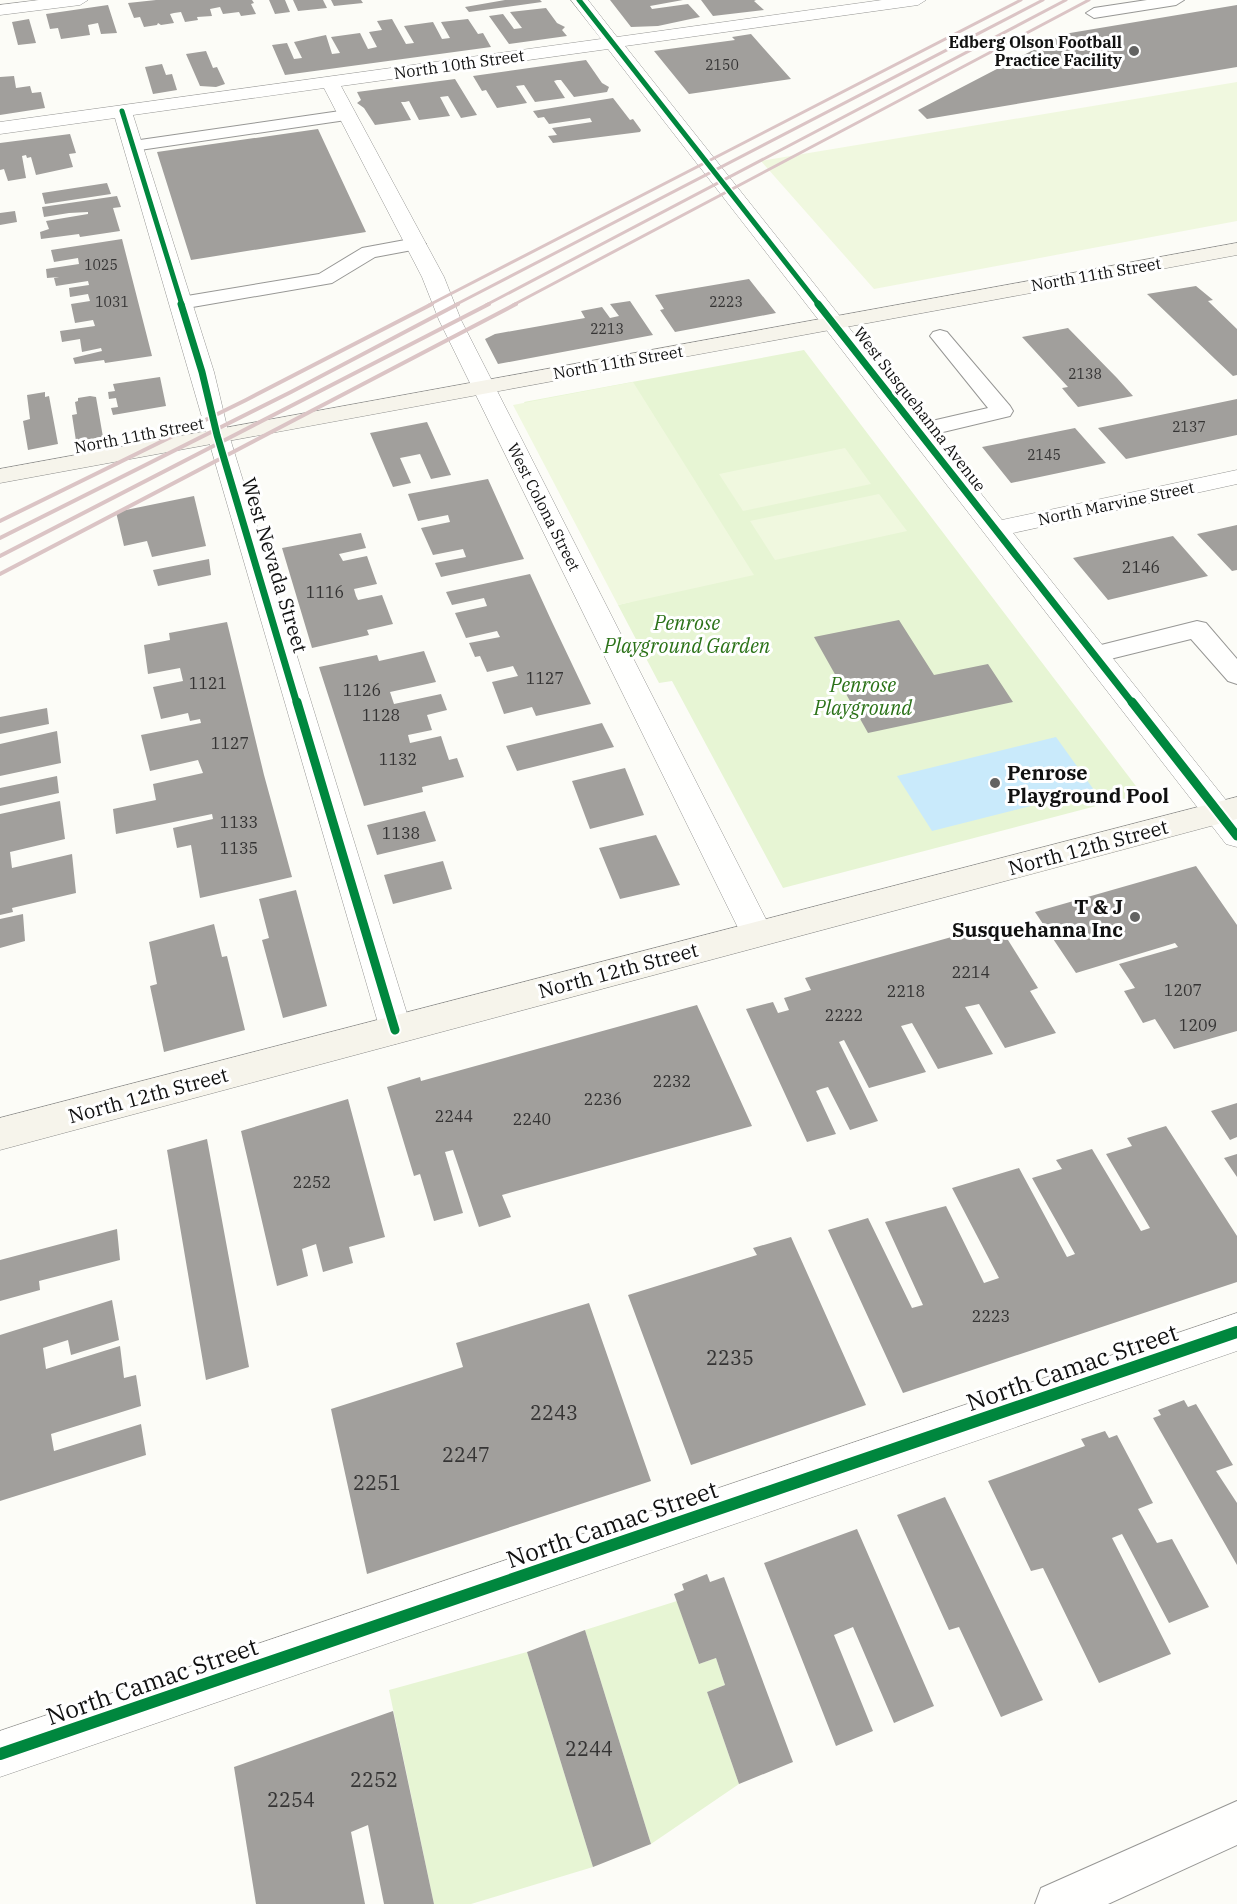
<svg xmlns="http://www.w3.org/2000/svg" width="1237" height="1904" font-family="'IBM Plex Serif',serif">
<rect width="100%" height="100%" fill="#fcfcf7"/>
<path fill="#e7f5d4" d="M804,350L1142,794L783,888L672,681L659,683L618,605L630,602L524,402Z
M677,1601L699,1664L716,1658L725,1685L707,1692L739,1784L651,1844L585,1630Z
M527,1652L593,1867L471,1904H434L389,1690Z"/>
<path fill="#f0f8df" d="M1237,82V221L874,289L761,161Z
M633,382L754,575L618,605L513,405Z
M845,448L871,484L743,511L719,474Z
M879,494L907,531L775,560L750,521Z"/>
<path fill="#c9eafb" d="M1056,737L1094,790L932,831L897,776Z"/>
<path fill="#a19f9c" d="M156,0H252L254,3L251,4L256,14L241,16L239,12L223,14L220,7L210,9L212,16L197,17L198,20L185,22L181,12L174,13L170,14L174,23L161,25L158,23L157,25L144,27L140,17L134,18L128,3Z
M269,0H285L290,12L275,14Z
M293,0H323L327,8L298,11Z
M331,0H361L363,3L334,6Z
M505,0H540L542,2L469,12L465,7Z
M610,0H683L650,6L652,9L688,4L700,17L658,26L631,27Z
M701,0H756L754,1L764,10L713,16Z
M108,5L117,33L101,34L98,23L88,25L90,35L61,39L58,28L50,29L46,14Z
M1237,5V67L927,119L918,110L1064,34Z
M546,8L557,23L565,27L562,30L567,36L509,44L489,16L503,14L514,29L522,28L510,12Z
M29,19L36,43L18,45L12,22Z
M392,19L406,44L414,43L404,26L433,22L442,39L450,38L441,22L468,19L478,34L483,33L491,47L285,75L272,45L287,43L294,59L302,58L294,42L326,35L332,54L340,53L331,37L360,33L368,49L377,47L369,32L382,30L377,21Z
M751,34L791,79L689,94L654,51L735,40L732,37Z
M206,51L213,68L217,67L225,84L216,87L200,86L186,54Z
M586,60L602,83L609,87L607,92L574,97L561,80H557L554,81L565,98L535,102L524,85L516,86L527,103L497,108L486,90L482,91L473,76Z
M162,64L166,75L172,74L177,90L153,94L145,67Z
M14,76L16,88L30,86L32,93L41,92L45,108L0,115V77Z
M455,79L477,115L461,118L448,96L440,97L450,116L419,120L409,101L405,102H401L411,120L375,125L364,108L357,103L361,100L357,92Z
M613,98L630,120L633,119L641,130L640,132L553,143L548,136L557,135L552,128L592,122L590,118L549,124L544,117L538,118L533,111Z
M318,129L366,232L191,260L157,152Z
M70,134L76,153L69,154L73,167L36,175L31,157L27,158L26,155L22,156L26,178L8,181L4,169L0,170V143Z
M107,183L111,194L45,204L42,193Z
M117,196L121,207L113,208L120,231L80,237L79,234L41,239L40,232L49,229L46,221L88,214V212L69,213L44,217L42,207Z
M15,211L17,222L0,225V213Z
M122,239L152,356L105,363L104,360L75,364L73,358L102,351L101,348L82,352L80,339L62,342L60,331L95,326L93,320L75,323L71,304L90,301L88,294L70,297L69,288L89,285L88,281L56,286L54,278L59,277L47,278L46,269L79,264L78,258L54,262L51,250Z
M749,279L776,313L675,332L660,310L664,309L655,295Z
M1196,286L1213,300L1208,301L1237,329V375L1233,376L1215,359L1147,294Z
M630,301L653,335L498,364L485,339L495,334L585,318L581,311L602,307L610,318L619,316L610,304Z
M1068,328L1117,378L1133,396L1078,407L1062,388L1068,387L1022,337Z
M160,377L166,406L113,415L111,408L118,407L116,398L109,399L108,392L115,391L113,384Z
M45,392V397L49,396L58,444L28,450L23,421L30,419L27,395Z
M90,396L96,397L103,437L76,441L72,415L77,414L75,402L78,401V398Z
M1237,399V435L1158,452L1126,459L1098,428Z
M427,422L451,475L431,479L420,454L400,458L411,483L393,487L370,433Z
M1075,428L1106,463L1011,483L982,447Z
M488,479L524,559L441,577L435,563L466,557L463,549L433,555L421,528L450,522L448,515L418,521L408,494Z
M194,496L206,546L152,557L147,541L124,546L116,512Z
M1237,525V570L1232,571L1197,534Z
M361,533L366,548L339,554L343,561L367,556L377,584L354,589L356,596L358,600L382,595L393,624L367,630L369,635L312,648L282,548Z
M1173,536L1208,576L1108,600L1073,558Z
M209,559L211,575L158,586L153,570Z
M530,574L552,622L591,704L536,716L532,707L504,714L492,682L518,676L513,666L487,672L480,656L475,657L469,643L500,637L497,631L466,638L455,613L487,606L484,598L452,605L446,592Z
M899,620L934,675L988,664L1013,702L868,733L814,637Z
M227,622L264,775L292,877L200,898L191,845L177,848L173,828L213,819L212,814L116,834L113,809L156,800L153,784L203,773L198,760L150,771L141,735L201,723L200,719L190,721L188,713L161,719L153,687L183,681L180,668L148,674L144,645L170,640L169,633Z
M424,651L436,682L390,692L394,704L441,694L447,710L427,715L432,730L408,735L410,743L441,736L449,760L457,758L464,777L422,787L423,792L364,806L319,667L377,655L379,661Z
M47,708L49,724L0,734V717Z
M602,723L614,747L517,771L506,746Z
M57,731L61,763L0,776V744Z
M625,768L644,815L590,829L572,781Z
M57,776L59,793L0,806V788Z
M60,801L65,839L10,852L12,868L72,854L76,893L12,908L13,912L0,915V814Z
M425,811L436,841L377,855L367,825Z
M656,835L680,885L620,899L599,848Z
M443,861L452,889L393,904L384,875Z
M1196,866L1237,925V1031L1174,1049L1155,1019L1143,1023L1124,991L1135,988L1119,964L1178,947L1175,943L1076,973L1035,912Z
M296,890L327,1006L283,1018L262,940L269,938L259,899Z
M23,914L25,941L0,948V919Z
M214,924L222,957L227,956L245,1030L164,1052L150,986L157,984L149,942Z
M998,924L1038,988L1030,991L1056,1033L1005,1048L979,1004L965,1007L993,1054L938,1069L912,1023L901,1026L926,1072L869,1088L844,1040L839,1042L878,1121L850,1130L828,1087L821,1089L816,1091L836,1134L807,1142L746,1009L773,1002L778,1013L789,1010L784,998L811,990L805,978Z
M697,1005L752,1126L502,1195L511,1217L479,1227L453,1150L445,1152L463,1213L434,1221L420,1174L414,1176L387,1087L420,1077L421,1081Z
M348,1099L385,1237L349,1247L353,1263L323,1272L316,1244L302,1249L308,1276L277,1286L241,1131Z
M1237,1103V1137L1230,1140L1211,1111Z
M1166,1126L1237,1236V1282L903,1393L828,1230L868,1218L912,1308L923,1305L885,1222L946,1206L984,1283L999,1278L952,1188L1019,1168L1067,1257L1075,1254L1032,1178L1062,1169L1056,1160L1092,1149L1141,1231L1150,1228L1106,1154L1132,1146L1127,1138Z
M207,1139L249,1367L206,1380L167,1150Z
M1237,1154V1177L1224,1158Z
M117,1229L120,1260L39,1281L40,1290L0,1301V1260Z
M791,1237L866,1405L691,1465L628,1295L757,1255L753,1248Z
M112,1300L119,1340L71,1355L68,1340L43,1348L46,1369L120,1346L124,1378L136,1375L141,1406L51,1434L54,1451L141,1424L146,1455L0,1501V1335Z
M589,1303L651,1481L367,1574L331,1409L463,1367L456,1343Z
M1184,1400L1188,1407L1196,1404L1233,1465L1216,1471L1237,1503V1565L1153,1418L1161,1415L1158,1410Z
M1105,1431L1109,1438L1117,1435L1153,1503L1138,1509L1157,1543L1172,1539L1209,1607L1169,1623L1122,1534L1112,1538L1171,1654L1099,1683L1043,1568L1031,1571L988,1481L1085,1446L1081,1439Z
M945,1497L1043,1700L1001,1717L959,1627L949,1630L897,1515Z
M857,1529L934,1706L894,1723L853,1627L834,1635L873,1731L836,1746L764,1563Z
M707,1574L710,1582L724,1577L793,1762L739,1784L707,1692L725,1685L716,1658L699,1664L674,1594L684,1590L682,1584Z
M585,1630L651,1844L593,1867L527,1652Z
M393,1711L434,1904H384L368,1825L351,1832L365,1904H256L234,1767Z"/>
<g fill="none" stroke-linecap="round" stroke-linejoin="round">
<defs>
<path id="service" d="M1147,0H1184L1176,5L1094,18L1086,13L1094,8Z
M347,110L356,115L353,119L133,151L124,146L133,141Z
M416,238L426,244L423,248L375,257L332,283L181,309L174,307L171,303L174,299L181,297L319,274L362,248Z
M940,330L947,332L1010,406L1013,411L1010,416L918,438L910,436L907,431L910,426L988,408L930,336L933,332Z
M1197,621L1206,623L1237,659V684L1228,681L1191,639L1094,663L1085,661L1081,655L1085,649Z
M1237,1801V1845L1108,1904H1035L1041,1888Z"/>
<path id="minor" d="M39,0H88L80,5L0,15V5Z
M571,0H588L617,37L882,0H926L918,5L625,46L1002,520L1237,470V484L1013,533L1237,814V847L1226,844L608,49L341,86L444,277L461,320L773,933L769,942L757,946L745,942L439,320L422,277L324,88L133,115L214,372L229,435L412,1030L407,1040L395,1044L383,1040L115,118L0,134V122L601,39Z
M1237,1313V1351L0,1777V1731Z"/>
<path id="secondary" d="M1237,243V255L0,483V469Z
M1237,797V819L0,1150V1118Z"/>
</defs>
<use href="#service" stroke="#979795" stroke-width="2"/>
<use href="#minor" stroke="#979795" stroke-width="1"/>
<use href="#secondary" stroke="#8d8d8b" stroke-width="1"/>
<use href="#service" fill="#fffffe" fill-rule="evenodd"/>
<use href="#minor" fill="#fffffe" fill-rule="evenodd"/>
<use href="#secondary" fill="#f6f4eb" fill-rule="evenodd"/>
<path stroke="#dbc4c5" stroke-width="3" d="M429,305L1021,0
M455,305L1043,0
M486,305L1066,0
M513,305L1089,0"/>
<path stroke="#dbc4c5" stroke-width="4" d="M0,521L246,400L432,304
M0,538L291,392L458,304
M0,556L489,304
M0,574L516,304"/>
<defs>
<path id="cycleway-far3" d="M579,0L819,305
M122,111L182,305"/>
<path id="cycleway-far2" d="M181,304L202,372L217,435L297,704
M818,304L1133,704"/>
<path id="cycleway-far1" d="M297,702L395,1030
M1132,702L1237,836"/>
<path id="cycleway" d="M0,1754L1237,1332"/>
</defs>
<use href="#cycleway-far3" stroke="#fff" stroke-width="8"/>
<use href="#cycleway-far2" stroke="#fff" stroke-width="10"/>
<use href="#cycleway-far1" stroke="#fff" stroke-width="13"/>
<use href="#cycleway" stroke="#fff" stroke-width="16"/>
<use href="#cycleway-far3" stroke="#00873e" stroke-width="5"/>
<use href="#cycleway-far2" stroke="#00873e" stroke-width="7"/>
<use href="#cycleway-far1" stroke="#00873e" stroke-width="9"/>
<use href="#cycleway" stroke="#00873e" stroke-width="12"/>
</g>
<g fill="#636362" stroke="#fff" stroke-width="2">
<circle cx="1134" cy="51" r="6"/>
<circle cx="995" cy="783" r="6"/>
<circle cx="1135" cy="917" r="6"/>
</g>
<g text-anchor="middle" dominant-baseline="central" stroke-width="6" stroke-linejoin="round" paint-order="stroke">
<g font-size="14" fill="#353434">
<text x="722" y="65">2150</text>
<text x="101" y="265">1025</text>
<text x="112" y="302">1031</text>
<text x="726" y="302">2223</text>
<text x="607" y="329">2213</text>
<text x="1085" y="374">2138</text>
<text x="1189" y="427">2137</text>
<text x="1044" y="455">2145</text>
</g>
<g font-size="16" font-weight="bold" fill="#111" stroke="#fff" text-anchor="end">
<text x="1122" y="42">Edberg Olson Football<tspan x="1122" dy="18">Practice Facility</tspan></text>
</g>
<g font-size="16" fill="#111" stroke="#fff">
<text transform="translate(459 64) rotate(-8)">North 10th Street</text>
<text transform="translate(1096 274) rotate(-10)">North 11th Street</text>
<text transform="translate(618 362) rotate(-10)">North 11th Street</text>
<text transform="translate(920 409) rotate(52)">West Susquehanna Avenue</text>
<text transform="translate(139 435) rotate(-11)">North 11th Street</text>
<text transform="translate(1116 503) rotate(-12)">North Marvine Street</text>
<text transform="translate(544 507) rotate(63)">West Colona Street</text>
</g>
<g font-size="16" fill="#353434">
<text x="1141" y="567">2146</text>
<text x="325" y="592">1116</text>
<text x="545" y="678">1127</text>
<text x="208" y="683">1121</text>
<text x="362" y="690">1126</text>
<text x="381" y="715">1128</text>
<text x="230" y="743">1127</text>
<text x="398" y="759">1132</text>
<text x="239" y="822">1133</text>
<text x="401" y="833">1138</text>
<text x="239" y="848">1135</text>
<text x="971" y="972">2214</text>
<text x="1183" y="990">1207</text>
<text x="906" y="991">2218</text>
<text x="844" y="1015">2222</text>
<text x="1198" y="1025">1209</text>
<text x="672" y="1081">2232</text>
<text x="603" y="1099">2236</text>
<text x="454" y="1116">2244</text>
<text x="532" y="1119">2240</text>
<text x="312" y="1182">2252</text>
<text x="991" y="1316">2223</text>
</g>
<g font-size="20" fill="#111" stroke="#fff">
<text transform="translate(275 565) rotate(73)">West Nevada Street</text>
<text transform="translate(1088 847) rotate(-15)">North 12th Street</text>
<text transform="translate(618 970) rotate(-15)">North 12th Street</text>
<text transform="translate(148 1095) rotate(-15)">North 12th Street</text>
</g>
<g font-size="20" font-style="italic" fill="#2b7218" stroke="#fff">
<text x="687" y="622">Penrose<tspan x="687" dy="23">Playground Garden</tspan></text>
<text x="863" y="684">Penrose<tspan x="863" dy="23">Playground</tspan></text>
</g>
<g font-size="20" font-weight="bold" fill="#111" stroke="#fff" text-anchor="start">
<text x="1007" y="772">Penrose<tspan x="1007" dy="23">Playground Pool</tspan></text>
<text x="1123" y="906" text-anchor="end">T &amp; J<tspan x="1123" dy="23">Susquehanna Inc</tspan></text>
</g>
<g font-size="20" fill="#353434">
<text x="730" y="1357">2235</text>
<text x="554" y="1412">2243</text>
<text x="466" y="1454">2247</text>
<text x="377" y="1482">2251</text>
<text x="589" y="1748">2244</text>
<text x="374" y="1779">2252</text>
<text x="291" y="1799">2254</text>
</g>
<g font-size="24" fill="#111" stroke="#fff">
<text transform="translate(1072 1367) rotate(-19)">North Camac Street</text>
<text transform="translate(612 1524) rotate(-19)">North Camac Street</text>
<text transform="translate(152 1681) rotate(-19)">North Camac Street</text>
</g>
</g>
</svg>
